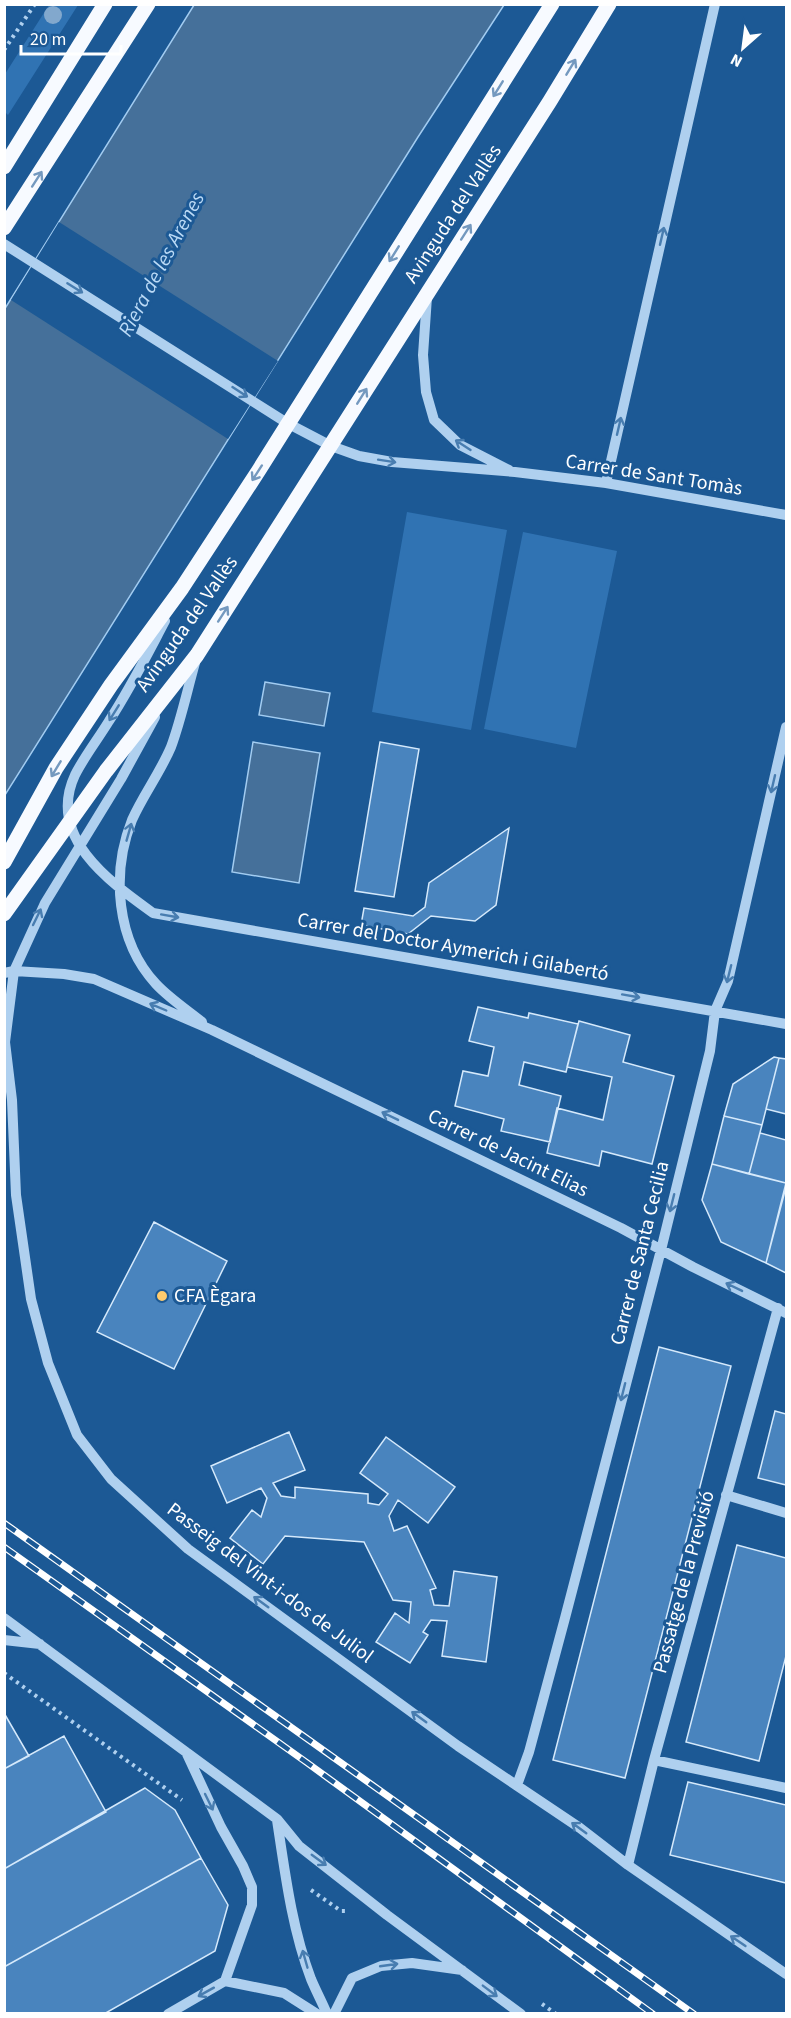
<svg xmlns="http://www.w3.org/2000/svg" width="791" height="2018" font-family="'Source Sans 3',sans-serif">
<rect width="100%" height="100%" fill="#1c5995"/>
<path fill="#3073b3" d="M49,5H78L8,115L5,112V74Z
M407,512L507,530L471,730L372,712Z
M523,532L617,551L576,748L484,729Z"/>
<path fill="#45709a" stroke="#a2ccf1" stroke-width="1.5" d="M194,5H504L418,137L5,795L4,310Z
M265,682L330,693L324,726L259,715Z
M253,742L320,753L299,883L232,872Z"/>
<path fill="#1c5995" d="M59,222L278,361L228,439L11,300Z"/>
<path fill="#4984be" stroke="#d5e9fb" stroke-width="1.5" d="M380,742L419,749L394,897L355,891Z
M509,828L496,905L475,921L431,916L408,934L361,925L364,908L413,916L425,907L429,883Z
M478,1007L528,1018L529,1013L578,1024L566,1072L524,1062L519,1085L561,1096L550,1142L501,1131L504,1119L455,1106L463,1071L488,1076L494,1047L469,1041Z
M579,1021L630,1035L623,1062L674,1076L652,1164L602,1151L599,1166L547,1153L557,1108L603,1120L612,1077L567,1067Z
M774,1057L779,1058L762,1125L724,1116L733,1084Z
M779,1058L786,1059V1114L766,1109Z
M724,1116L762,1125L749,1174L712,1164Z
M760,1133L786,1140V1183L749,1174Z
M712,1164L786,1183L766,1263L721,1242L702,1200Z
M786,1187V1273L766,1263Z
M154,1222L227,1261L174,1369L97,1332Z
M659,1347L731,1366L625,1778L553,1760Z
M775,1411L786,1414V1485L758,1478Z
M289,1432L305,1470L273,1483L281,1496L295,1498V1487L368,1494V1503L379,1505L388,1494L360,1473L386,1437L455,1487L428,1523L398,1500L389,1516L394,1531L407,1526L436,1588L430,1590L434,1605L449,1606L454,1571L497,1577L486,1662L442,1656L447,1621L431,1620L423,1632L428,1635L410,1663L376,1642L395,1613L409,1623L411,1602L393,1600L364,1542L285,1536L263,1564L230,1538L252,1510L261,1517L267,1498L261,1488L227,1503L211,1466Z
M737,1545L786,1558V1656L759,1761L686,1742Z
M4,1713L29,1756L4,1769Z
M64,1736L106,1812L4,1869V1769Z
M688,1782L786,1805V1883L670,1855Z
M145,1788L175,1810L201,1858L4,1967V1869Z
M201,1858L228,1905L215,1951L104,2014H4V1967Z"/>
<g fill="none" stroke-linecap="round" stroke-linejoin="round">
<path stroke="#afd0ef" stroke-width="4" stroke-dasharray="3 4.5" stroke-linecap="butt" d="M4,50L35,4
M4,1673L182,1800
M311,1890L341,1911H345
M542,2004L556,2014"/>
<path stroke="#afd0ef" stroke-width="10" d="M4,244L287,423L331,446L359,456L392,462L515,472L606,483L786,515
M427,297L423,355L426,392L434,420L460,445L509,470
M606,483L715,4
M165,621C147,655 130,689 109,721C98,739 84,757 75,775C46,837 110,882 153,913L786,1024
M195,663C187,691 181,720 171,747C160,773 143,795 132,820C111,873 116,941 156,984C169,998 187,1010 202,1022
M155,717L121,779L45,903L14,971L5,1042L12,1100L16,1195L31,1299L48,1363L77,1435L111,1479L188,1549L458,1746L580,1828L628,1865L786,1974
M4,973L14,971L64,974L94,979L212,1030L621,1228L693,1267L786,1313
M726,1495L786,1513
M4,1618L277,1819L299,1846L387,1915L521,2014
M4,1640L40,1644
M186,1752L221,1827L243,1866L252,1887V1905L225,1981
M654,1760L786,1788
M517,1785L529,1752L565,1618L661,1250L710,1051L715,1011L728,981L786,727
M277,1820C285,1873 292,1929 311,1979C316,1991 322,2002 327,2014
M628,1865L654,1760L778,1308
M168,2014L225,1981L284,1993L317,2014
M334,2014L352,1978L381,1966L412,1963L462,1970"/>
<path stroke="#f7faff" stroke-width="15" d="M4,167L105,4
M4,228L148,4
M4,862L56,768L111,685L182,588L259,470L552,4
M4,914L106,771L197,655L550,101L609,4"/>
<defs>
<path id="rail" d="M4,1523L694,2014
M4,1547L306,1762L653,2014"/>
</defs>
<use href="#rail" stroke="#fff" stroke-width="7"/>
<use href="#rail" stroke="#1c5995" stroke-width="4.5" stroke-dasharray="14" stroke-linecap="butt"/>
</g>
<circle fill="#82a8cd" cx="53" cy="15" r="9"/>
<defs><path id="oneway-shaft" d="M-6 0H5M1.5-3L5.5 0L1.5 3" fill="none" stroke-width="1.6" stroke-linecap="round" stroke-linejoin="round" transform="scale(1.5)"/></defs>
<g stroke="#7499bf">
<use href="#oneway-shaft" transform="translate(571 67) rotate(-59)"/>
<use href="#oneway-shaft" transform="translate(498 89) rotate(122)"/>
<use href="#oneway-shaft" transform="translate(37 179) rotate(-57)"/>
<use href="#oneway-shaft" transform="translate(466 232) rotate(-57)"/>
<use href="#oneway-shaft" transform="translate(394 254) rotate(122)"/>
<use href="#oneway-shaft" transform="translate(362 396) rotate(-58)"/>
<use href="#oneway-shaft" transform="translate(257 473) rotate(123)"/>
<use href="#oneway-shaft" transform="translate(223 614) rotate(-57)"/>
<use href="#oneway-shaft" transform="translate(56 769) rotate(121)"/>
</g>
<g stroke="#487db0">
<use href="#oneway-shaft" transform="translate(662 236) rotate(-77)"/>
<use href="#oneway-shaft" transform="translate(75 288) rotate(32)"/>
<use href="#oneway-shaft" transform="translate(240 392) rotate(33)"/>
<use href="#oneway-shaft" transform="translate(619 426) rotate(-77)"/>
<use href="#oneway-shaft" transform="translate(463 445) rotate(-147)"/>
<use href="#oneway-shaft" transform="translate(387 461) rotate(9)"/>
<use href="#oneway-shaft" transform="translate(114 713) rotate(122)"/>
<use href="#oneway-shaft" transform="translate(773 784) rotate(103)"/>
<use href="#oneway-shaft" transform="translate(129 832) rotate(-74)"/>
<use href="#oneway-shaft" transform="translate(170 916) rotate(10)"/>
<use href="#oneway-shaft" transform="translate(37 917) rotate(-64)"/>
<use href="#oneway-shaft" transform="translate(729 974) rotate(104)"/>
<use href="#oneway-shaft" transform="translate(631 996) rotate(10)"/>
<use href="#oneway-shaft" transform="translate(158 1007) rotate(-157)"/>
<use href="#oneway-shaft" transform="translate(390 1116) rotate(-154)"/>
<use href="#oneway-shaft" transform="translate(672 1203) rotate(104)"/>
<use href="#oneway-shaft" transform="translate(734 1287) rotate(-154)"/>
<use href="#oneway-shaft" transform="translate(623 1392) rotate(104)"/>
<use href="#oneway-shaft" transform="translate(261 1602) rotate(-144)"/>
<use href="#oneway-shaft" transform="translate(419 1717) rotate(-144)"/>
<use href="#oneway-shaft" transform="translate(209 1802) rotate(64)"/>
<use href="#oneway-shaft" transform="translate(579 1828) rotate(-144)"/>
<use href="#oneway-shaft" transform="translate(319 1860) rotate(36)"/>
<use href="#oneway-shaft" transform="translate(738 1941) rotate(-146)"/>
<use href="#oneway-shaft" transform="translate(305 1959) rotate(-106)"/>
<use href="#oneway-shaft" transform="translate(389 1965) rotate(-8)"/>
<use href="#oneway-shaft" transform="translate(490 1991) rotate(37)"/>
<use href="#oneway-shaft" transform="translate(206 1992) rotate(151)"/>
</g>
<circle fill="#ffcb6d" stroke="#1c5995" stroke-width="2" cx="162" cy="1296" r="6"/>
<g text-anchor="middle" dominant-baseline="central" stroke-width="6" stroke-linejoin="round" paint-order="stroke">
<g font-size="20" fill="#fff" stroke="#1c5995">
<text transform="translate(453 214) rotate(-57)">Avinguda del Vallès</text>
<text transform="translate(654 475) rotate(9)">Carrer de Sant Tomàs</text>
<text transform="translate(187 624) rotate(-55)">Avinguda del Vallès</text>
<text transform="translate(453 947) rotate(10)">Carrer del Doctor Aymerich i Gilabertó</text>
<text transform="translate(508 1153) rotate(26)">Carrer de Jacint Elias</text>
<text transform="translate(640 1253) rotate(-76)">Carrer de Santa Cecilia</text>
<text transform="translate(684 1582) rotate(-75)">Passatge de la Previsió</text>
<text transform="translate(270 1583) rotate(37)">Passeig del Vint-i-dos de Juliol</text>
</g>
<g font-size="20" fill="#fff" stroke="#1c5995" text-anchor="start">
<text x="174" y="1296">CFA Ègara</text>
</g>
<g font-size="21" font-style="italic" fill="#bbdaf6" stroke="#1c5995">
<text transform="translate(161 264) rotate(-62)">Riera de les Arenes</text>
</g>
</g>
<rect width="791" height="2018" fill="none" stroke="#ffffff" stroke-width="12"/>
<g transform="translate(743 48) rotate(208)" stroke="#1c5995" stroke-width="4.5" paint-order="stroke">
<path d="M0-4.5L10 22L0 15L-10 22Z" fill="#ffffff"/>
<text y="-9" font-size="16" font-weight="bold" text-anchor="middle" fill="#ffffff">N</text>
</g>
<path d="M21 45v9h100v-9" fill="none" stroke="#ffffff" stroke-width="3"/>
<text x="30" y="45" font-size="18" fill="#ffffff" stroke="#1c5995" stroke-width="4.5" paint-order="stroke">20 m</text>
</svg>
